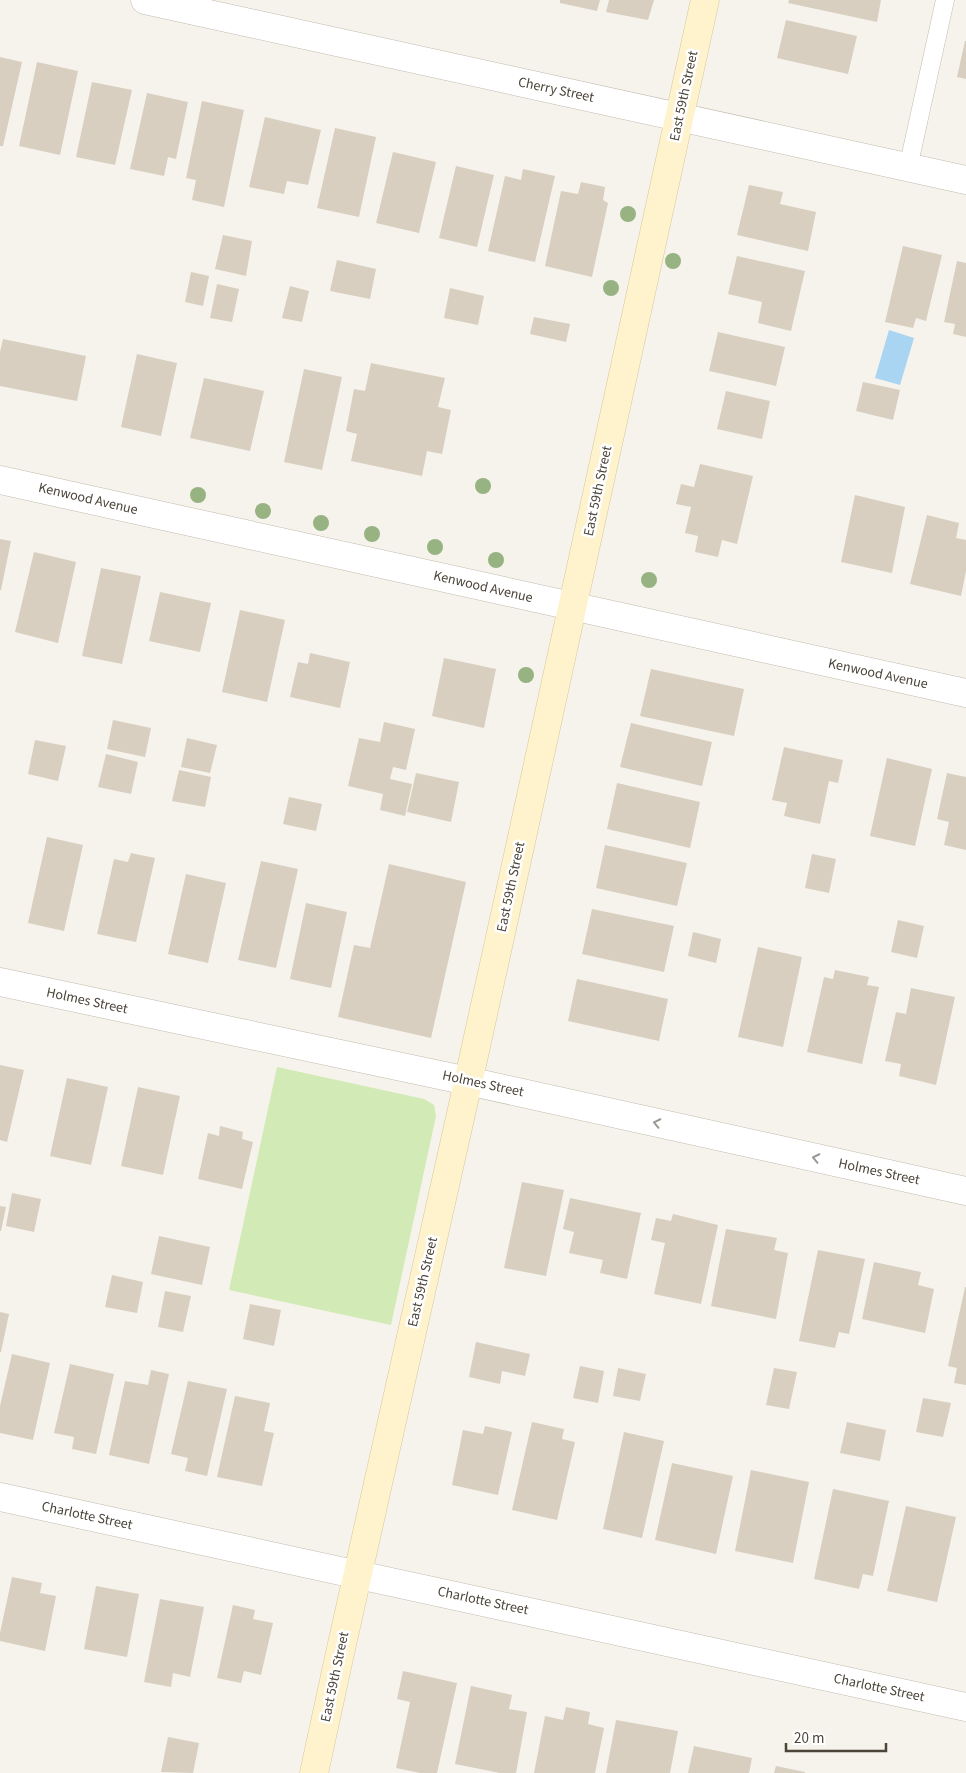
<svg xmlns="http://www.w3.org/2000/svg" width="966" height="1773" font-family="'Source Sans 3',sans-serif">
<rect width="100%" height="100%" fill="#f6f3ec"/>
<path fill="#d2eab5" d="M277,1067L424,1099L434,1105L436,1116L391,1325L229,1290Z"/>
<path fill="#a9d4f2" d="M889,330L914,338L900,385L875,378Z"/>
<path fill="#d8cfc1" d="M560,0H600L597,11L560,3Z
M609,0H654L648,20L606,12Z
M789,0H881L877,22L788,3Z
M786,20L857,36L848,74L777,58Z
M965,41H966V79L957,77Z
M0,57L22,62L3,146H0Z
M37,62L78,71L60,155L19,146Z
M92,82L132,90L115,165L76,157Z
M147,93L188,102L176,159L168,157L164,176L130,169Z
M202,101L244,110L224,207L192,200L196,180L186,178Z
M265,117L321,130L308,185L287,181L284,194L249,187Z
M335,128L376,137L359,217L317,208Z
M393,152L436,162L419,233L376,223Z
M456,166L494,175L477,247L439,238Z
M523,169L555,176L535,262L488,251L505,176L521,180Z
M581,182L605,187L603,200L608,203L592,277L545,266L561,191L578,194Z
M749,185L783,192L780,204L816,212L808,251L737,235Z
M223,235L252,241L246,276L215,269Z
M903,246L942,255L926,321L916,318L913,328L885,322Z
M737,256L805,271L791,331L758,323L762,302L728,294Z
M337,260L376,269L370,299L330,291Z
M957,261L966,263V337L953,334L955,324L944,322Z
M191,272L209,276L203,306L185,302Z
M217,284L239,289L232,322L210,318Z
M290,286L309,291L302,322L282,318Z
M450,288L484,296L478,325L444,318Z
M534,317L570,324L566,342L530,334Z
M718,332L785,347L776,386L709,371Z
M3,339L86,356L77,401L0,386V352Z
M137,354L177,363L161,436L121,427Z
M371,363L445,378L438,407L451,410L442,454L427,451L422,476L351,461L357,434L346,431L354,389L365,391Z
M304,369L342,377L322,470L284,462Z
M204,378L264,391L250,451L190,438Z
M863,382L900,390L893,420L856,411Z
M726,391L770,401L762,439L717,429Z
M700,464L753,476L737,544L722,540L718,557L695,552L698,536L685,533L691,507L676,504L681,484L694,487Z
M855,495L905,507L892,573L841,562Z
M927,515L959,523L956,538L966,540V571L961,596L910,584Z
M0,539L11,541L1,590H0Z
M34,552L76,562L58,643L15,632Z
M101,568L141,576L122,664L82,656Z
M160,592L211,603L200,652L149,641Z
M240,610L285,620L267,702L222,692Z
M310,653L350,662L340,708L290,697L298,662L308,664Z
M444,658L496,669L484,728L432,716Z
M651,669L744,689L734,736L640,716Z
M113,720L151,728L145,757L107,749Z
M384,722L415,729L406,770L393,767L390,779L412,784L405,816L380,810L383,794L348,786L359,738L380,742Z
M631,723L712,742L702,786L620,767Z
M187,738L217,745L210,773L181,767Z
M35,740L66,746L58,781L28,774Z
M784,747L843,760L838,783L829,781L820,824L784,816L787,803L772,800Z
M106,754L138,762L131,794L98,787Z
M887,758L932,769L915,846L870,836Z
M179,770L211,777L205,807L172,801Z
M416,773L459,782L451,822L407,812Z
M947,773L966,777V850L944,845L949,822L937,819Z
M617,783L700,802L690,848L607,829Z
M289,797L322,804L316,831L283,824Z
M47,837L83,845L64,931L28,923Z
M605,845L687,863L677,906L596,888Z
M131,853L155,858L136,942L97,934L114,859L128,862Z
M812,854L836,859L829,893L805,888Z
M261,861L298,869L276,968L238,960Z
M389,864L466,882L431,1038L338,1017L354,945L370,948Z
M186,874L226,883L208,963L168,954Z
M306,903L347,912L331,988L290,979Z
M592,909L674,926L664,972L582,954Z
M898,920L924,926L917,958L891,952Z
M693,932L721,939L716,963L688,956Z
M758,947L802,957L783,1047L738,1037Z
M835,970L869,977L867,985L879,987L862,1064L807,1052L824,977L833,979Z
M577,979L668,999L659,1041L568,1021Z
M911,988L955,997L936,1085L899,1076L901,1064L885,1061L896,1012L906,1014Z
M0,1065L24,1070L7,1142L0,1140Z
M67,1078L108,1087L91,1165L50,1156Z
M138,1087L180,1096L163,1175L121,1166Z
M220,1126L243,1132L242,1139L253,1142L242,1189L198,1179L208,1133L219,1136Z
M522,1182L564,1190L546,1276L504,1268Z
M12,1193L41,1199L34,1232L6,1226Z
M570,1198L641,1213L627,1279L600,1273L603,1260L569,1253L574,1232L563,1229Z
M0,1206L6,1207L1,1231H0Z
M673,1214L718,1225L701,1304L654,1294L665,1243L651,1240L656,1218L671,1221Z
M726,1229L777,1238L774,1250L788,1253L776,1319L711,1306Z
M159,1236L210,1247L202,1285L151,1274Z
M818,1250L865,1259L849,1334L839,1332L835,1348L799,1341Z
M874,1262L921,1272L918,1285L934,1289L925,1333L862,1319Z
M112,1275L143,1282L137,1313L105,1307Z
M965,1287H966V1385L954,1383L957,1368L948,1366Z
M165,1291L191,1296L183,1332L158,1327Z
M250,1304L281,1310L274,1346L243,1339Z
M0,1312L9,1314L1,1352H0Z
M476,1342L530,1354L525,1376L502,1371L500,1384L469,1377Z
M12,1354L50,1363L33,1440L0,1433V1406Z
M70,1364L114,1374L96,1454L72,1449L74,1437L54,1433Z
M580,1366L604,1371L598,1403L573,1398Z
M618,1368L646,1374L640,1401L613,1396Z
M774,1368L797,1372L789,1409L766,1405Z
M151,1370L169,1374L149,1464L109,1455L125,1381L148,1385Z
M188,1381L227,1389L207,1476L185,1471L188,1458L171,1454Z
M235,1396L270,1403L264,1431L274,1433L262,1486L217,1477Z
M923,1398L951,1403L943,1437L916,1432Z
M532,1422L564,1429L562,1439L575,1442L557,1520L512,1510Z
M847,1422L886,1430L880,1461L840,1453Z
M485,1426L512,1432L498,1495L452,1485L463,1430L483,1434Z
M624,1432L664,1441L642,1538L603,1529Z
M672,1463L733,1476L716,1554L655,1540Z
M751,1470L809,1482L793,1563L735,1551Z
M833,1489L889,1501L873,1576L863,1574L859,1589L814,1579Z
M906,1506L956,1517L937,1602L887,1591Z
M12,1577L42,1583L40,1593L56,1596L45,1651L0,1641V1633Z
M96,1586L139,1594L127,1657L84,1649Z
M160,1599L204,1607L190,1677L173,1673L171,1687L144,1682Z
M233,1605L255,1610L253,1619L273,1623L261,1675L244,1671L241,1683L217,1678Z
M403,1671L457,1683L437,1773H420L396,1768L410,1702L397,1699Z
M471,1686L512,1695L509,1709L527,1712L516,1773H500L455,1764Z
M566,1707L590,1712L588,1724L604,1728L595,1773H534L545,1716L563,1720Z
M616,1720L678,1731L670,1773H606Z
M168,1737L199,1743L193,1773L161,1772Z
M694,1746L752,1758L749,1773H688Z
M776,1766L805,1772V1773H774Z"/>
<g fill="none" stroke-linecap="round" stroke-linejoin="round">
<defs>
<path id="lane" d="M908,168L945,0"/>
<path id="street" d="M145,0L966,180
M0,480L966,693
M0,982L468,1081L966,1191
M0,1497L966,1707"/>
<path id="secondary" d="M314,1773C363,1544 416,1316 467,1087C547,725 626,363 705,0"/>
</defs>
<use href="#lane" stroke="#c2bbae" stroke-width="19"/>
<use href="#street" stroke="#c2bbae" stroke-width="29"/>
<use href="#secondary" stroke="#d6c79b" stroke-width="29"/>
<use href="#lane" stroke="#fff" stroke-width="18"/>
<use href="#street" stroke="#fff" stroke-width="28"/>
<use href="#secondary" stroke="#fff3cd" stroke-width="28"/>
</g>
<g fill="#97b381">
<circle cx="628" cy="214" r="8"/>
<circle cx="673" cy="261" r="8"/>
<circle cx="611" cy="288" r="8"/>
<circle cx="483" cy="486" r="8"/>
<circle cx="198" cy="495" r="8"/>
<circle cx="263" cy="511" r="8"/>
<circle cx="321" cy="523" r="8"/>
<circle cx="372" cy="534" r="8"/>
<circle cx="435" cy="547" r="8"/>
<circle cx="496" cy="560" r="8"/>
<circle cx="649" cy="580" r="8"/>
<circle cx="526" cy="675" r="8"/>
</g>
<defs><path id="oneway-chevron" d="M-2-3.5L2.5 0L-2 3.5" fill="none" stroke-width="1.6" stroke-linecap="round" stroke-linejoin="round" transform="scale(1.25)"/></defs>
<g stroke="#9c9892">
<use href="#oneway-chevron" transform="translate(657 1123) rotate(-168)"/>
<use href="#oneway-chevron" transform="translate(816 1158) rotate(-168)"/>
</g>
<g text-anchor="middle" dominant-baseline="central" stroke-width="5" stroke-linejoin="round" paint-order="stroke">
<g font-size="14" fill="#4b4439" stroke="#fff">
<text transform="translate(556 90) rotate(12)">Cherry Street</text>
<text transform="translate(684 96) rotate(-78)">East 59th Street</text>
<text transform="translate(598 491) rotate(-78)">East 59th Street</text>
<text transform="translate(88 499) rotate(13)">Kenwood Avenue</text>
<text transform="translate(483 587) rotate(13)">Kenwood Avenue</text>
<text transform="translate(878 674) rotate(12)">Kenwood Avenue</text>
<text transform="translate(511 887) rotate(-78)">East 59th Street</text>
<text transform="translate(87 1001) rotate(12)">Holmes Street</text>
<text transform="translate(483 1084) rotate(12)">Holmes Street</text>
<text transform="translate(879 1172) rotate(12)">Holmes Street</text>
<text transform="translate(423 1282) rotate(-77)">East 59th Street</text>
<text transform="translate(87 1516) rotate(12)">Charlotte Street</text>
<text transform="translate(483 1601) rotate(12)">Charlotte Street</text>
<text transform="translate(335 1677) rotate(-78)">East 59th Street</text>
<text transform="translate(879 1688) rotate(12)">Charlotte Street</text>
</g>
</g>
<path d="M786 1743v8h100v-8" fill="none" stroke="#4b4439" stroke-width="2.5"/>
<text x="794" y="1743" font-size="15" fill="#4b4439" stroke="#ffffff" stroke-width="4" paint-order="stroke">20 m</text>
</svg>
